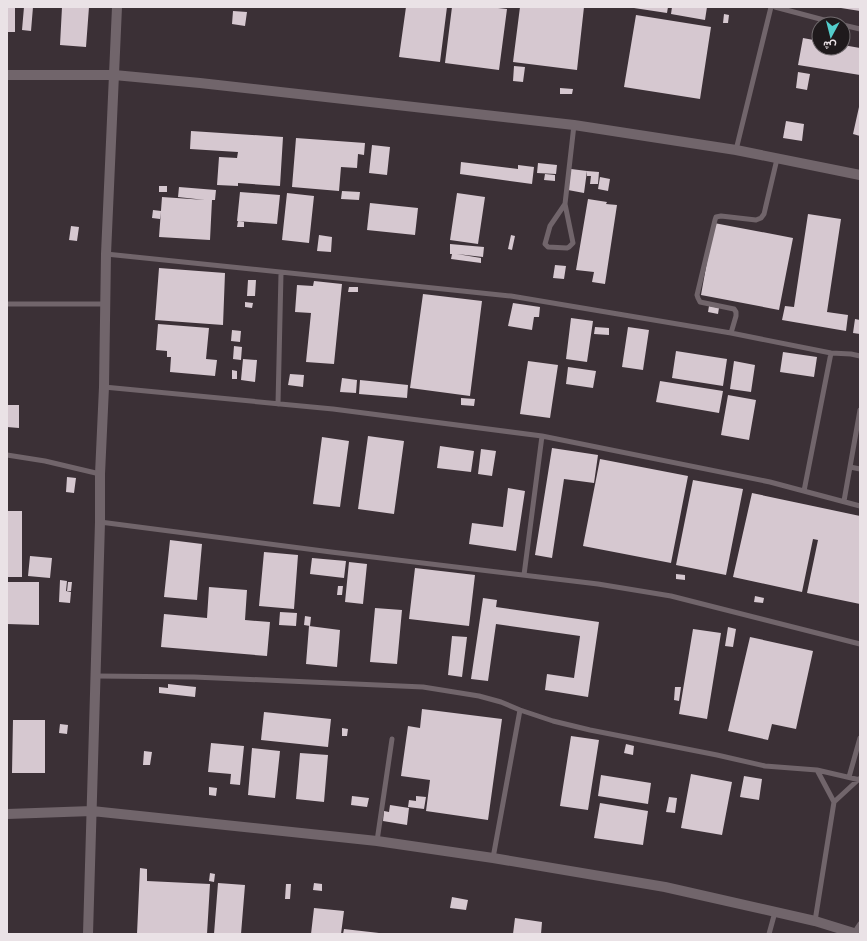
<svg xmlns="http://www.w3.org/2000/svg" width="867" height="941" font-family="Commissioner,Vazirmatn,sans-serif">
<rect width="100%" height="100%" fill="#3b3036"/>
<path fill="#d6c8d0" d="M7,7H15V32H7Z
M24,7H33L31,31L22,30Z
M62,7H89L86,47L60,45Z
M406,7H447L440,62L399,57Z
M452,7H489L507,9L499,70L445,63Z
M520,7H584L577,70L513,62Z
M634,7H668L667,13L634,8Z
M672,7H707L705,20L671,14Z
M841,7H860V11L841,8Z
M233,11L247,12L245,26L232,24Z
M724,14L729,15L728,23H723Z
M636,15L711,27L700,99L624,87Z
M803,38L819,41V48H843V45L860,48V75L798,65Z
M514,66L525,67L523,82L513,81Z
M798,72L810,74L807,90L796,88Z
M560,88L573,89L572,94H560Z
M859,107H860V136L853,134Z
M786,121L804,124L802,141L783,138Z
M191,131L283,137L280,186L238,183V186L217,185L219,157L237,158L238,152L190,149Z
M296,138L365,143L364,155L358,154L357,168L341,167L339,191L292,187Z
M372,145L390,147L387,175L369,173Z
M461,162L518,169V165L534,167L532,184L460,174Z
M538,163L557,165L556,174L537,173Z
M571,169L587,171L584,193L568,190Z
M587,171L599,172L598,184H590L591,176H587Z
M545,174L555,175V181L544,180Z
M600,177L610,179L608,191L598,189Z
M159,186H167V192H159Z
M179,187L216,190L215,200H212L210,240L159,237L162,197L205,200L178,197Z
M342,191L360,192L359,200L341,199Z
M240,192L280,195L277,224L237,221Z
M287,193L314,196L309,243L282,240Z
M457,193L485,197L478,244L450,240Z
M588,199L607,202L606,204L617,205L605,284L592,282L594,272L576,270Z
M370,203L418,208L415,235L367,230Z
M153,210L161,211L160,219L152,218Z
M808,214L841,219L827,312L848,315L846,331L782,320L785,306L794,307Z
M238,221L244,222V227H237Z
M714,223L793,238L779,310L701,295Z
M71,226L79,227L77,241L69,240Z
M319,235L332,237L331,252L317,251Z
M511,235L515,236L512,250L508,249Z
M450,244L484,247L483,257L457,254L481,258V263L451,259L452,254H450Z
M555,265L566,266L564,279L553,278Z
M159,268L225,273L223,325L155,320Z
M248,280H256L255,296H247Z
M314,281L342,284L334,364L306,362L311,313L295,312L297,285L313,286Z
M349,287H358V292H348Z
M423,294L482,301L470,396L410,388Z
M245,302L253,303L252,308L245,307Z
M513,303L540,307L539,317H534L532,330L508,326Z
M709,306L719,308L718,314L708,312Z
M571,318L593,321L587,362L566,359Z
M855,319L860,320V334L853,333Z
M158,324L209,328L206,359L217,360L215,376L170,372L171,357H167V351L156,350Z
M595,327L609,328V335L594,334Z
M628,327L649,330L643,370L622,367Z
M232,330L241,331L240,342L231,341Z
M234,346L242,347L241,360L233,359Z
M676,351L727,359L723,386L672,378Z
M783,352L817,357L814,377L780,372Z
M243,359L257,360L255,382L241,380Z
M528,361L558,365L550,418L520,414Z
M734,361L755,365L751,392L730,389Z
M568,367L596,371L593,388L566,384Z
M232,370L237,371V379H232Z
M290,374L304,375L303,387L288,385Z
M342,378L357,380L356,393L340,392Z
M360,380L408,385L407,398L359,394Z
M660,381L723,391L719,413L656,402Z
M728,395L756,400L749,440L721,435Z
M461,398L475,399L474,406L461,405Z
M7,405H19V428L7,427Z
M368,436L404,441L394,514L358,509Z
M322,437L349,441L340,507L313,504Z
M440,446L474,451L471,472L437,468Z
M552,448L598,455L594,483L564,479L552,558L535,555Z
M481,449L496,451L492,476L478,474Z
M600,459L688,476L671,563L583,546Z
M67,477L76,478L74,493L66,492Z
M693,480L743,489L726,575L676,565Z
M508,488L525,491L516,551L469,544L472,523L503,527Z
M752,493L860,516V604L807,593L818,540L813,539L802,592L733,577Z
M7,511H22V577H7Z
M170,540L202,544L197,600L164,597Z
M264,552L298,555L294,609L259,606Z
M30,556L52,558L50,578L28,576Z
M312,558L346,561L344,578L310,574Z
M349,562L367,564L363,604L345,602Z
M415,568L475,575L469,626L409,619Z
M676,574L685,575V580L676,579Z
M60,580L67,581L66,591L71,592L70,603L59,602Z
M7,582H39V625L7,624Z
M68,582H72L71,591H67Z
M338,586H343L342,595H337Z
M209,587L247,590L245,620L270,622L267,656L161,647L164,614L207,618Z
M755,596L764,598L763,603L754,602Z
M483,598L497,600L496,607L599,622L588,697L545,690L547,674L574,678L580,636L496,624L488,681L471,679Z
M375,608L402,610L397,664L370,662Z
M280,612L297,613L296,626L279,625Z
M305,616L311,617L310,626L304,625Z
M309,626L340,630L337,667L306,664Z
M728,627L736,629L733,647L725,646Z
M693,629L721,633L707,719L679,714Z
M452,636L467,637L462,677L448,675Z
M750,637L813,651L796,729L772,724L768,740L728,731Z
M168,684L196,687L195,697L159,693V687L168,688Z
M675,687H681L679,701L674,700Z
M422,709L502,719L488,820L426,811L430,780L401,776L408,726L420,728Z
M264,712L331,719L328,747L261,740Z
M13,720H45V773H12Z
M60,724L68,725L67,734L59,733Z
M342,728L348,729L347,736H342Z
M571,736L599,740L588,810L560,806Z
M211,743L244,746L240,785L230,784L231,774L208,772Z
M626,744L634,746L633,755L624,753Z
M252,748L280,751L275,798L248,795Z
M144,751L152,752L150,765H143Z
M300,753L328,755L324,802L296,799Z
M691,774L732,782L722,835L681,828Z
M601,775L651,783L648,804L598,796Z
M744,776L762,779L759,800L740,797Z
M209,787L217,788L216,796L209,795Z
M352,796L369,798L367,807L351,805Z
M416,796L426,797L424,809L408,807L409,800L416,801Z
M669,797L677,798L675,813L666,812Z
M600,803L648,811L643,845L594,838Z
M390,805L409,808L407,825L383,821L384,811L389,812Z
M140,868L147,869V881L210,884L207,934H137Z
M210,873L215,874L214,882L209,881Z
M218,883L245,885L241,934H214Z
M314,883L322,884V891L313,890Z
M286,884H291L290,899H285Z
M452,897L468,900L466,910L450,908Z
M314,908L344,911L341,934H311Z
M515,918L542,922L541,934H513Z
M344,929L379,933V934H343Z"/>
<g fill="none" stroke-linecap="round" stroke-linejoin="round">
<path stroke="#71656b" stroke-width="5" d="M775,7L839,24
M843,25L860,29
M736,150L771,7
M565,204L550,226L545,244L548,247L567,248L569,247L573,243L565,204L574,125
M106,254L511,296L731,333L831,353L851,354L860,356
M7,304H106
M731,333L736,316V312L734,309L700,302L698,298L697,295L715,220L716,217L721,216L756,220L761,218L764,214L777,159
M104,387L333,409L542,436L770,482L860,506
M278,404L281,273
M7,455L45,461L100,474
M850,467L860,469
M804,491L831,353
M844,501L860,410
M100,522L331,552L598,584L671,596L860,644
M524,575L542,436
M96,676L194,677L423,687L479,696L501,702L520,710L553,721L590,730L717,755L765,766L817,770L860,780
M849,777L860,738
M834,802L859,779
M377,841L392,739
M493,858L520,710
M815,921L834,802L817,770
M854,933L860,924
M769,934L775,912"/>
<path stroke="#71656b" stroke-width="10" d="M7,75H114L200,83L574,125L736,150L860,175
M7,814L92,811L377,841L493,858L665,887L815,921L857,934
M88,934L100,522V474L104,387L106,254L117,7"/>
</g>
<rect width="867" height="941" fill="none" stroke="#eae2e6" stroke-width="16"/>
<g transform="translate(831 36) rotate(187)"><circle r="19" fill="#1f1a1c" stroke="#706a6d"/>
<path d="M0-3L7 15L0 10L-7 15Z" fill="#53cdcb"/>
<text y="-6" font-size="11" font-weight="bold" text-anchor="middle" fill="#eae2e6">ش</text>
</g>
</svg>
